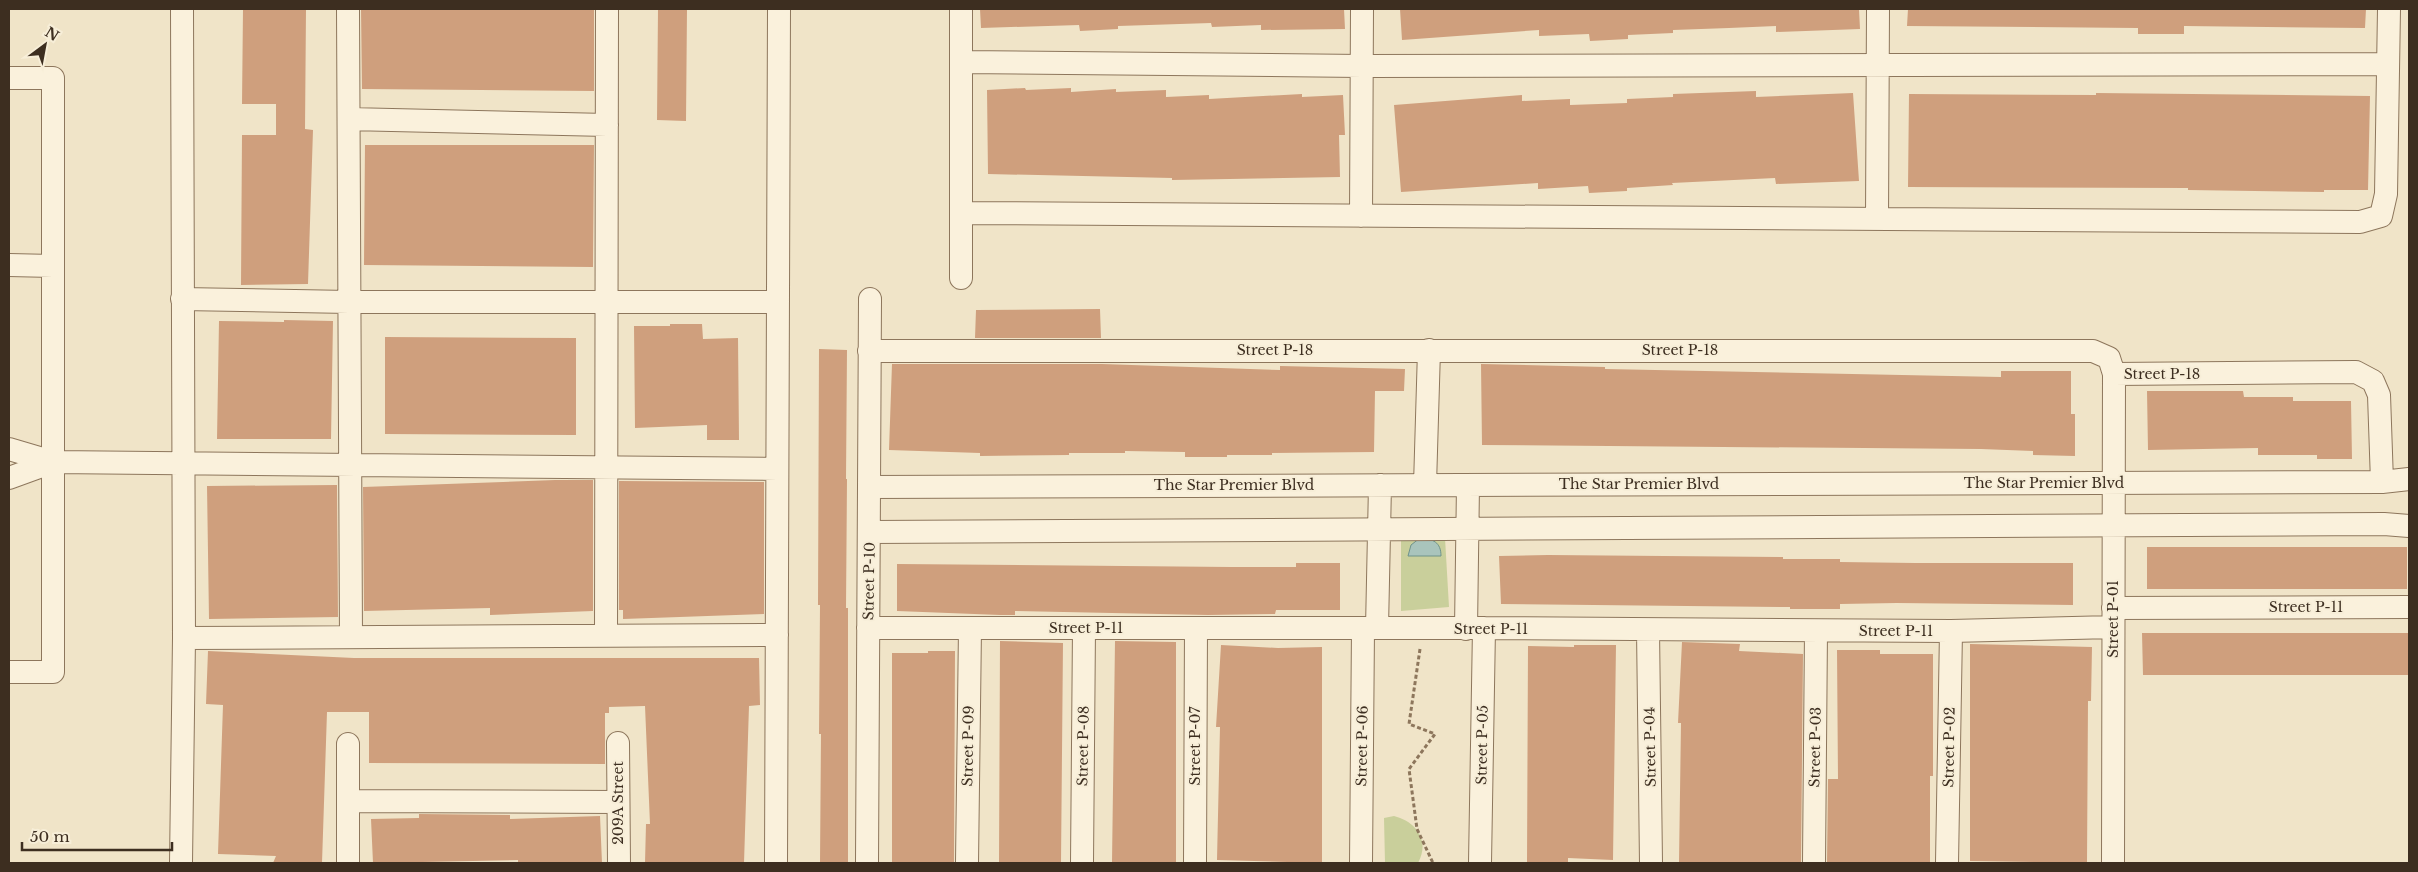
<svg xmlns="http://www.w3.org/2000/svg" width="2418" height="872" font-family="'Libre Baskerville',serif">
<rect width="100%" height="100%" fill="#f0e4c8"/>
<path fill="#c9cf9b" d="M1401,537L1445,538L1449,607L1401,611Z
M1394,816C1417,822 1430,841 1418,863H1385L1384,818Z"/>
<path fill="#a9c4bc" stroke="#6f938a" d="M1420,538C1433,539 1441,542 1441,556H1408L1411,545Z"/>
<path fill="#cf9f7d" d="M243,9H306L305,129L313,130L308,284L241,285L242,135H276V104H242Z
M361,9H594V91L362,89Z
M658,9H687L686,121L657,120Z
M980,9H1344L1345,29L1261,30V25L1212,27L1211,23L1118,26V29L1080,31L1079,25L981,28Z
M1400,9H1859L1860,29L1776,32V26L1729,28L1673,30V33L1628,35V39L1590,41L1589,34L1539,36V30L1402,40Z
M1908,9H2366L2365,28L2184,26V34H2138V28L1907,26Z
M1025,88L1026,90L1071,88V92L1116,89V92L1166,90V97L1209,95V99L1302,94V97L1343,95L1345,135H1339L1340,177L1172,180V178L988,174L987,90Z
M1756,91V97L1853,93L1859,181L1776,184L1775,178L1672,183L1673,185L1627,188V191L1589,193L1588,186L1538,189V183L1401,192L1394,105L1522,95V101L1570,99V105L1627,103V99L1673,97V94Z
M2096,93L2370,96L2368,190H2324V192L2188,190V188L1908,187L1909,94L2096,95Z
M365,145H594L593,267L364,265Z
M1100,309L1101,338H975L976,310Z
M284,320L333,321L331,439H217L219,321L284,322Z
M670,324H702L703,339L738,338L739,440H707V425L635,428L634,326H670Z
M385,337L576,338V435L385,434Z
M819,349L847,350L846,479H847L846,608H848V863H820L821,734H819L820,605H818Z
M892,364H1102L1280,370V366L1405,369L1404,391H1375L1374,452L1272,453V455H1227V457H1185V452L1125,451V453H1069V455L980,456V453L889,450Z
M1481,364L1605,367V369L2001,377V371H2071V414H2075V456L2033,455V451L1981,449L1482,445Z
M2147,391H2243L2244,397H2293V401H2351L2352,459H2317V455H2258V448L2148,450Z
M555,480H593V611L490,615V608L364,611L363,487Z
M619,481L764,482V614L623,619V610H619Z
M337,485L338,617L209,619L207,486Z
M2147,547H2407V589H2147Z
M1548,555L1783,557V559H1840V562L1915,563H2073V605L1897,603L1840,604V609H1790V607L1501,604L1499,556Z
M1296,563H1340V610H1276L1275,614L1208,615L1015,611V615H1000L897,611V564L1231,567H1296Z
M2142,633H2409V675H2143Z
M1000,641L1063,643L1061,863H999Z
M1115,641L1176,642V863H1112Z
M1682,642L1740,644L1739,651L1803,654L1801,863H1679L1681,723H1678Z
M1970,644L2092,647L2091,701H2088L2087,863L1970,861Z
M1221,645L1278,648L1322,647V863L1217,860L1220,727H1216Z
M1574,645H1616L1613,860L1568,858V863H1527L1528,646L1574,647Z
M1837,650H1880V654H1933V776H1930V863H1827L1828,779H1838Z
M208,651L354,658H759L760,705L749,706L744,863H645L646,824H650L645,706L609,707V713H605V764L369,763V712H327L322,863H273L276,856L218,854L223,705L206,704Z
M928,651H955L954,863H892V653H928Z
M419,814L510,815V819L600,816L602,863H518V860L373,863L371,819L419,818Z"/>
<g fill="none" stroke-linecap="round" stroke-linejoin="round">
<defs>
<path id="street" d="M348,9L351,637
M961,9V278
M961,62L1362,66L2388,64
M9,78H53V672H9
M349,119L607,125
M962,213L2360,222L2381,216L2386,194L2389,9
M1361,216L1362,9
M1877,219L1878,9
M9,265L53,266
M182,299L349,302H778
M869,351H2093L2109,358L2114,374L2113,863
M2114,374L2356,372L2373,381L2379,395L2382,482
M9,449L53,462L777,469
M9,478L53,462
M1425,485L1429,350
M869,487L2382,482L2409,479
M870,532L2384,524L2409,526
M2113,608L2409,607
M868,628H1484L1951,631L2113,627
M1377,628L1380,485
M1466,629L1468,485
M1648,630L1651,863
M606,636L607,9
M184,638L777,635
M618,743L619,863
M348,744V863
M348,801L618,802
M181,863L184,638L182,9
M776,863L779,9
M867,863L870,299
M967,863L970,628
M1082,863L1084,628
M1195,863L1196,628
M1361,863L1363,629
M1480,863L1484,628
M1814,863L1816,631
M1947,863L1951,631"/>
</defs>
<use href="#street" stroke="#8d765c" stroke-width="24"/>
<path stroke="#8d765c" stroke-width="3" stroke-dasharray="4 2.5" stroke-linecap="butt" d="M1420,649L1409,724L1435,734L1409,769L1417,829L1433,863"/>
<use href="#street" stroke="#faf1dc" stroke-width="22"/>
</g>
<g text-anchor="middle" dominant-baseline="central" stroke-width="4" stroke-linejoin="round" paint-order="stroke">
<g font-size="14" fill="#3d2e20" stroke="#f7eed8">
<text x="1275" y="350">Street P-18</text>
<text x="1680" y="350">Street P-18</text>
<text x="2162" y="374">Street P-18</text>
<text x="2044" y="483">The Star Premier Blvd</text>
<text x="1639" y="484">The Star Premier Blvd</text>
<text x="1234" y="485">The Star Premier Blvd</text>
<text transform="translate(869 581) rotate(-89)">Street P-10</text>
<text x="2306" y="607">Street P-11</text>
<text transform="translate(2113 619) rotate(-90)">Street P-01</text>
<text x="1086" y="628">Street P-11</text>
<text x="1491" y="629">Street P-11</text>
<text x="1896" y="631">Street P-11</text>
<text transform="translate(1482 745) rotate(-89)">Street P-05</text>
<text transform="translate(968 746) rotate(-89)">Street P-09</text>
<text transform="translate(1083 746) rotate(-89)">Street P-08</text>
<text transform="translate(1195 746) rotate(-90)">Street P-07</text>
<text transform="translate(1362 746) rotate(-89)">Street P-06</text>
<text transform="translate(1650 747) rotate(-91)">Street P-04</text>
<text transform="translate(1815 747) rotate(-89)">Street P-03</text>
<text transform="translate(1949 747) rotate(-89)">Street P-02</text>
<text transform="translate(618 803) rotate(-90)">209A Street</text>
</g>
</g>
<rect width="2418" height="872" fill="none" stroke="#3d2e20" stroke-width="20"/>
<g transform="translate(45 45) rotate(32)" stroke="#f7eed8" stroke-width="4" paint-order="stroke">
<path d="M0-4L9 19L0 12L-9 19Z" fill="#3d2e20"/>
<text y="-8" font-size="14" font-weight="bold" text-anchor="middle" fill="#3d2e20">N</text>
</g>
<path d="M22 842v8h150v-8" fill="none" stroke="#3d2e20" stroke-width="2.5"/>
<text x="30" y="842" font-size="15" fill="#3d2e20" stroke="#f7eed8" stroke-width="4" paint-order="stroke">50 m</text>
</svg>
